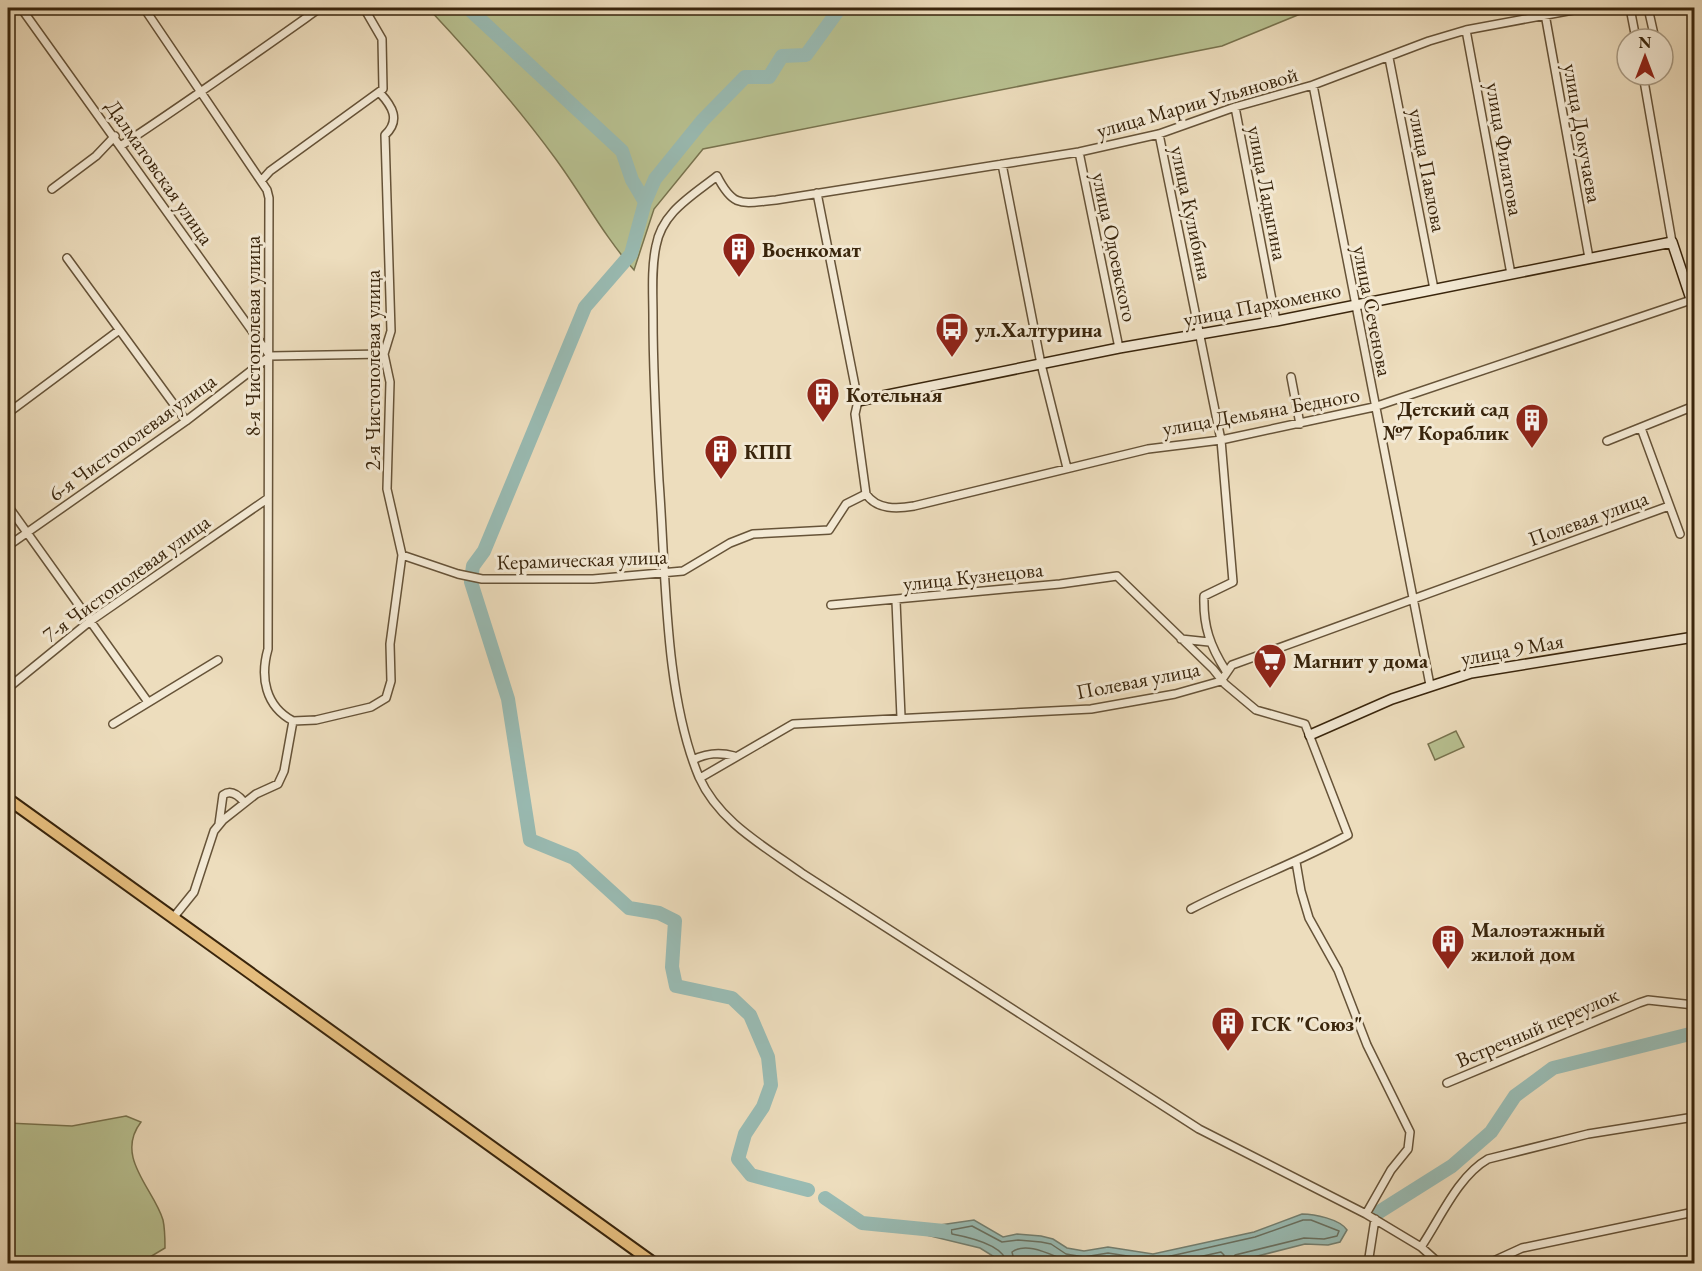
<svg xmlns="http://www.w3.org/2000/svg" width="1702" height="1271" font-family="'EB Garamond',serif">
<rect width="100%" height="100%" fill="#edddbd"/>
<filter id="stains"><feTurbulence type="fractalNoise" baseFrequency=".00333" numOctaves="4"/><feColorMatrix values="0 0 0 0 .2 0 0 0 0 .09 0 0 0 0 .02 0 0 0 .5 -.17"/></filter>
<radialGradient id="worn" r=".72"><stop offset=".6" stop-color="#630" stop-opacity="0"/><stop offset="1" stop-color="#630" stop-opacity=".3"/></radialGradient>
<path fill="#b8c191" stroke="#78734e" stroke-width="1.5" d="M428,8H1315L1222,46L703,149L654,209L634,270C603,235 583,196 555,158C516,105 473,56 428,8Z
M1456,731L1464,747L1435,760L1428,744Z
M126,1116L141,1122C114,1157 154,1189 163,1220C165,1229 165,1239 165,1248L145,1260L99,1263L57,1260L55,1263H8V1123L72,1126Z"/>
<path fill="#99bbb3" stroke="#737f70" stroke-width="1.5" d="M1302,1214C1314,1214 1340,1219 1347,1230L1340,1242L1328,1245L1305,1244L1230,1263L1038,1264L1033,1261L1004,1263L980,1248L926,1235V1231L933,1226L974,1220L1003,1237L1017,1234L1041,1236L1053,1239L1067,1248L1084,1251L1108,1247L1153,1254L1254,1232Z"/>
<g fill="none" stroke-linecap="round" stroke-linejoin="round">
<path stroke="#697060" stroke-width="1.5" d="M1007,1264C1005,1245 968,1237 952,1234L951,1230L972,1226L1002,1242L1018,1240L1041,1242L1051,1244L1066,1254L1084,1257L1108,1253L1153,1260L1255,1237L1303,1220H1311L1339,1231L1337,1236L1324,1239L1304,1238L1235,1255L1230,1264
M1015,1264L1012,1252C1029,1239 1060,1261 1078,1264
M1167,1264L1221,1252L1224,1255L1222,1264"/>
<path stroke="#99bbb3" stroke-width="14" d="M468,8L622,151L632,180L645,202
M472,573L473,566L484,551L585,307L631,254L645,202L655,179L702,121L745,77H769L782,56L806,55L840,8
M471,582L508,699L530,840L574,858L629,908L659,913L675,921L672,967L676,986L732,998L750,1015L768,1057L771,1085L763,1107L745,1134L738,1159L751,1175L808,1190
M825,1198L862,1223L944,1231
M1379,1212L1452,1166L1491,1132L1515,1096L1553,1068L1694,1033"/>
<defs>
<path id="street" d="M21,8L270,356
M144,8L267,190L269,198L268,649C260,677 265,706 293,721
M1630,8L1636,39
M1648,8L1655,39
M8,14L17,8
M1545,14L1589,258
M1466,30L1511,274
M1389,58L1434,289
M1643,75L1672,242
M1313,85L1430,685
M1235,107L1276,321
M1159,134L1221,440L1233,582L1204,596C1203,626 1210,646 1226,671
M122,145C189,101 255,54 320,8
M1079,152L1119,348
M1002,164L1041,364L1067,468
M261,181L270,171L383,89L382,39L364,8
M52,189L96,156L115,136
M67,258L186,421
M1291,377L1300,424
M8,413L118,331
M1641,428L1680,534
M1607,441L1694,406
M866,494C877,510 897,509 914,506L1148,449L1221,440L1374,407L1694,299
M8,506L148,702
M8,546L186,421L270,356L384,354
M402,555L458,574L482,579H593L683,571L730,543L753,534L829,530L846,504L866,494L855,414L858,401L817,193
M896,601L901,717
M831,605L1060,584L1117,576L1213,669L1225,684L1256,710L1305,724L1348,835C1297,863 1243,882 1191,909
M1181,639L1209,642
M8,688L89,622L267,499
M293,721L316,720L371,707L386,698L391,681L390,644L402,555L387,489L390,382L384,354L391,331L385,135C401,120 392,106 380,93
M113,724L218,660
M693,760C707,753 719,752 734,756
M700,778L793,724L1091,709L1175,694L1221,681L1232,665L1669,506
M219,824L223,795C231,789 239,796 244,802
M1296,862L1301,891L1309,918L1338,970L1367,1045L1410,1132L1408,1149L1391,1170L1366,1214
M173,918L194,892L214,831L223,820L256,794L278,784L284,771L293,721
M1447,1083L1639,1003L1648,1000L1694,1005
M1421,1247C1440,1219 1458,1176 1488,1159L1588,1134L1694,1117
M1368,1264L1375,1219
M1440,1264L1421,1247L1366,1214L1199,1129L803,874C764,846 719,822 699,777C664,693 666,572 659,481C656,427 653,373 653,318C653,294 651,269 656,246C662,212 692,196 717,176C734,209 742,203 776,200L1079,152L1159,134L1235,107L1313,85L1429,41L1466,30L1584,8
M1487,1264L1522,1248L1694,1212"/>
<path id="secondary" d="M858,401L1119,348L1276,321L1672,242L1694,308
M1310,735L1392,699L1471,673L1694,637"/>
<path id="primary" d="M8,799L655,1264"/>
</defs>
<use href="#street" stroke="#665338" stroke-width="10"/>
<use href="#secondary" stroke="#39250c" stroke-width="12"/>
<use href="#primary" stroke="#39250c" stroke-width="14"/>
<use href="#street" stroke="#f3e9d4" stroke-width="7"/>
<use href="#secondary" stroke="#f3e9d4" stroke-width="9"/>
<use href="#primary" stroke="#e6be7e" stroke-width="10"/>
</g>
<defs>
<symbol id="building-pin" viewBox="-11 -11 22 30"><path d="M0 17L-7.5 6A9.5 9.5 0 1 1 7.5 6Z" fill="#8f2418" stroke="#f3e9d4"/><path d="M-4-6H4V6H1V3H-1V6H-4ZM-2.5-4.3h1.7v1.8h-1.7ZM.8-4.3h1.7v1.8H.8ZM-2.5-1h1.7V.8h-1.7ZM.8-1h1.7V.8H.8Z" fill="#fff"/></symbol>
<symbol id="bus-pin" viewBox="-11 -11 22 30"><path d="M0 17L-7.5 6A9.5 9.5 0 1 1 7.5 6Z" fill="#8f2418" stroke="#f3e9d4"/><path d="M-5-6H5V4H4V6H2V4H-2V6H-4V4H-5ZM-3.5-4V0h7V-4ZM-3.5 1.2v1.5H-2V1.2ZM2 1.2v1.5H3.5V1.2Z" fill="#fff"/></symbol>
<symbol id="supermarket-pin" viewBox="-11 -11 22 30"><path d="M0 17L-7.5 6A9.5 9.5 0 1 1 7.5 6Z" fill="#8f2418" stroke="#f3e9d4"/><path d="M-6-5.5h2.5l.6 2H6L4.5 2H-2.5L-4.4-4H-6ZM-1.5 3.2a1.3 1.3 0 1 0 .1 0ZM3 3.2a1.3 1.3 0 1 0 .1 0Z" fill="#fff"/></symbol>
</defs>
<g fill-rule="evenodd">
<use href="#building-pin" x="720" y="230" width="38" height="52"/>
<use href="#bus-pin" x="933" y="310" width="38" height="52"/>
<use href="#building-pin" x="804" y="375" width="38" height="52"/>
<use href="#building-pin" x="1513" y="401" width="38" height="52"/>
<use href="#building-pin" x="702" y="432" width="38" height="52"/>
<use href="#supermarket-pin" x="1251" y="641" width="38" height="52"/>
<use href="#building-pin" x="1429" y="922" width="38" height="52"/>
<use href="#building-pin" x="1209" y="1004" width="38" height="52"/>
</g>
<g text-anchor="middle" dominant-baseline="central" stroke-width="6" stroke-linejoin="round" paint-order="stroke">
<g font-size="21" fill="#39250c" stroke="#f3e9d4">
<text transform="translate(1197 102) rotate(-16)">улица Марии Ульяновой</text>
<text transform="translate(1583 133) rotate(80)">улица Докучаева</text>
<text transform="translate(1505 149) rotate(80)">улица Филатова</text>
<text transform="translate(1428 170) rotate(79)">улица Павлова</text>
<text transform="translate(160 172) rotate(55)">Далматовская улица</text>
<text transform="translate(1268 193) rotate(79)">улица Ладыгина</text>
<text transform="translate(1192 213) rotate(78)">улица Кулибина</text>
<text transform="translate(1115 247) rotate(78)">улица Одоевского</text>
<text transform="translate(1262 304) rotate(-11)">улица Пархоменко</text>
<text transform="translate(1373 311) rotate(79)">улица Сеченова</text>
<text transform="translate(252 336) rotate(-90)">8-я Чистополевая улица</text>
<text transform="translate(372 370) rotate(-90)">2-я Чистополевая улица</text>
<text transform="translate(1261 411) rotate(-10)">улица Демьяна Бедного</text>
<text transform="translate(132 437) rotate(-36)">6-я Чистополевая улица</text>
<text transform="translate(1588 518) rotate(-20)">Полевая улица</text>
<text transform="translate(582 559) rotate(-2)">Керамическая улица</text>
<text transform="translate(973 576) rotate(-6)">улица Кузнецова</text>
<text transform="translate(126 578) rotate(-36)">7-я Чистополевая улица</text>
<text transform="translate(1512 649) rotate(-10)">улица 9 Мая</text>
<text transform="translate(1138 680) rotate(-11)">Полевая улица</text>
<text transform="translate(1537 1027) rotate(-23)">Встречный переулок</text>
</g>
<g font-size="21" font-weight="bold" fill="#39250c" stroke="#f3e9d4" text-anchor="start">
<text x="762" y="249">Военкомат</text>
<text x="975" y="329">ул.Халтурина</text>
<text x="846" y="394">Котельная</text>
<text x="1509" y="408" text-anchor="end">Детский сад<tspan x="1509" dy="24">№7 Кораблик</tspan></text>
<text x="744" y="451">КПП</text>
<text x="1293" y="660">Магнит у дома</text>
<text x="1471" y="929">Малоэтажный<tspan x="1471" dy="24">жилой дом</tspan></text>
<text x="1251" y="1023">ГСК "Союз"</text>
</g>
</g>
<rect width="1702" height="1271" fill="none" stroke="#edddbd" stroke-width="30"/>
<rect x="9" y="9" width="1684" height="1253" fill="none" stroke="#39250c" stroke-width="3"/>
<rect x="15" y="15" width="1672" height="1241" fill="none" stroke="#39250c" stroke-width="1.5"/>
<g transform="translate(1645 57)"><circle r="28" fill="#f3e9d4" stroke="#a99b84" stroke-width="1.5"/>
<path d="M0-4.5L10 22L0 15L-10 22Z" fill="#8f2418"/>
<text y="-9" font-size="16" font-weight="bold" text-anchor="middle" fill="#39250c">N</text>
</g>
<rect width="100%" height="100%" filter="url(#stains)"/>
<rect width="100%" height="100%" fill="url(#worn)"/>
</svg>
